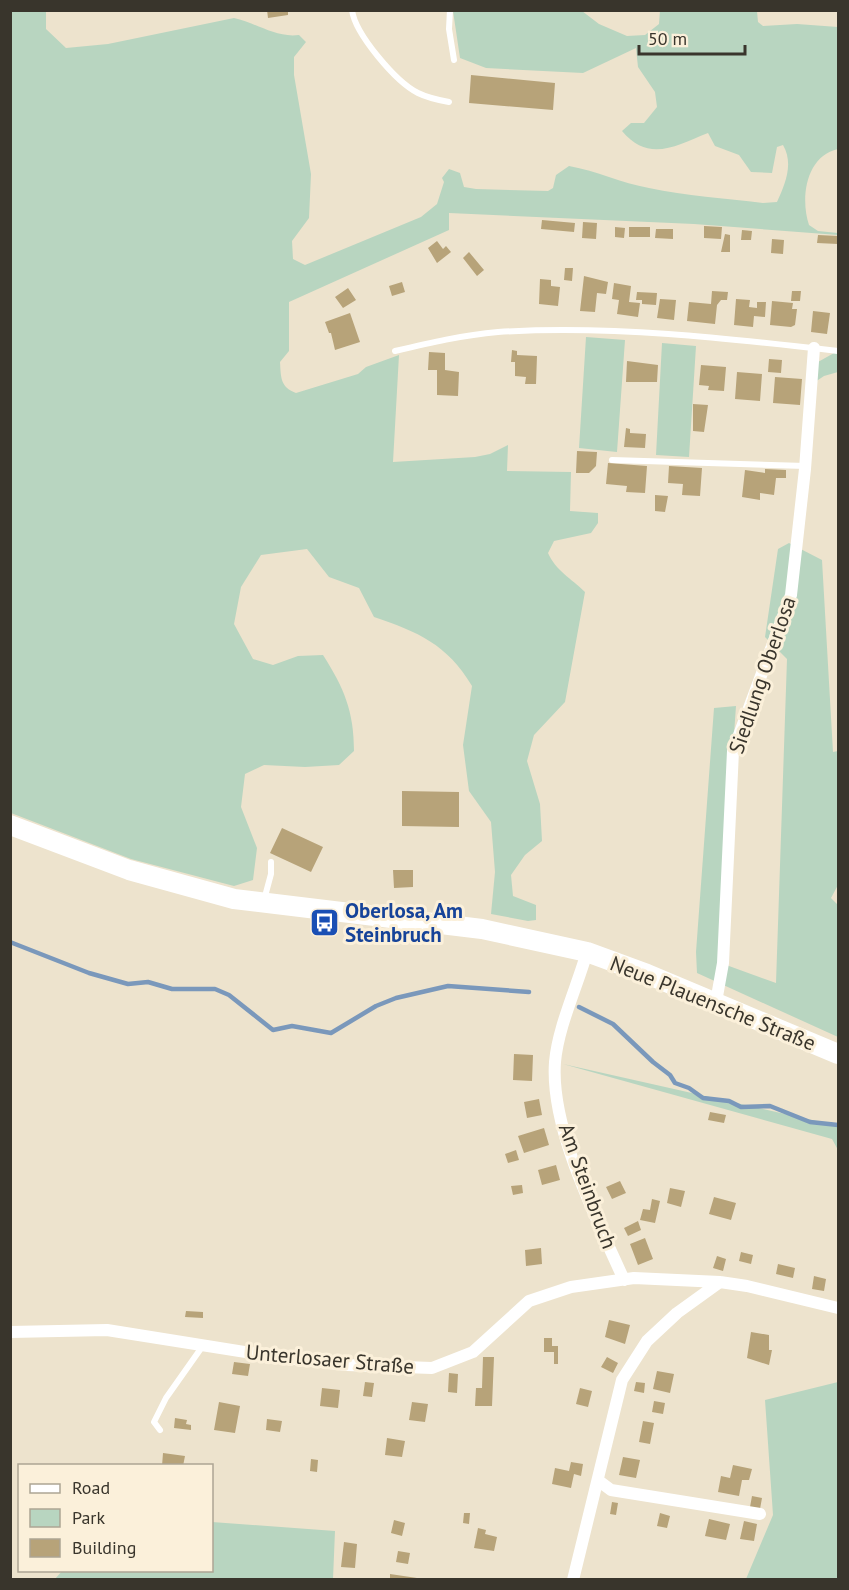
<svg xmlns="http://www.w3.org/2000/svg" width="849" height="1590" font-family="'PT Sans',sans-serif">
<rect width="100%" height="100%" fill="#ede3cd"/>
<path fill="#b8d5c0" d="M660,10L757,11L758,22L763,26L797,24L838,27V149C806,156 800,198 809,225L818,231L838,233V235L694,224L449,213V230L289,302V351L280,362C281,377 280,387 296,393L358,374L366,367L399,355L393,462L475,457L490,454L508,445L507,471L571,472L570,511L598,513V523L591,533L554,541L548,553C556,571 571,578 585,592L565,702L534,735L527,761L540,804L542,841L525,855L511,875L513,896L536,905V920L528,921L491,914L495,872L491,822L469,791L463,745L472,686C447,644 418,632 374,617L359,588L329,577L307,549L261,555L241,587L234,624L253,659L273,665L298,656L323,655C344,688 354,711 354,751L339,765L305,767L264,765L245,774L241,807L257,848L253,880L234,886L131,859L11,813V11H46V29L66,48L108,44L234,18C257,23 275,38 299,35L306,42L294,57V75L311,174L309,218L292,241L293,259L305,265L421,217L437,204L444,182L442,178L449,169L460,173L464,187L476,189L548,191L553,188L556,175L569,166C597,171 621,183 649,188C686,196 725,198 763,203L777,202C785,184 794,164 783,145L777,147L772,173L751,172L739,155L715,146L708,133C675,146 649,163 622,131L631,123H644L657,107L655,92L638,67L636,48L583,73L486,68L460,58L453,11H582L599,24L627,36L645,35L659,24Z
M586,337L625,340L617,452L579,448Z
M662,343L696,346L689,457L656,455Z
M834,353L838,354V372L824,376L815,382L818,362Z
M789,543L822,560L833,752L838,751V885L831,898L838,905V1037L697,973L696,952L714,708L736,706L718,962L776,983L787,659L765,637L778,549Z
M563,1064L838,1126V1150L832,1139Z
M838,1382V1579H746L773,1515L765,1400Z
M212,1522L335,1531L333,1579H55L62,1571L212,1570Z"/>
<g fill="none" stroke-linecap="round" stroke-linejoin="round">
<path stroke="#7a98bb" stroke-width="4.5" d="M10,942L89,973L128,984L148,982L172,989H215L229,995L273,1030L292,1026L331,1033L376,1006L396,998L448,986L529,992
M579,1007L613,1024L653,1062L670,1075L675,1083L689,1088L703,1098L729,1101L741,1107L770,1106L810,1122L838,1125"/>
</g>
<path fill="#b7a379" d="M267,10H288V15L268,18Z
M471,75L555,83L553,110L469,103Z
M542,220L575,223L574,232L541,229Z
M583,222L597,223L596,239L582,238Z
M704,226L722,227L721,239L704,238Z
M615,227L625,228L624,238L615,237Z
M629,227H650V237H629Z
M656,229H673V239L655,238Z
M742,230L752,231L751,240H741Z
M725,234L730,235V252H721Z
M818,235L838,236V244L817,243Z
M772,239L784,240L783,254L771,253Z
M437,241L443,249L446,246L451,252L437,263L428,248Z
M469,252L484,270L477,276L463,258Z
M565,268H573L572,281L564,280Z
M584,276L608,282L606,294L597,293L595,312L580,311Z
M540,279L551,280V286L560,287L558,306L539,304Z
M402,282L405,292L392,296L389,286Z
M614,283L631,286L629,302L640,303L638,317L617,314L619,300L612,299Z
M348,288L356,300L343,308L335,297Z
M712,291L728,292L727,300H721L717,305L715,324L687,321L689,302L711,304Z
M792,291H801L800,301H791Z
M637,292L657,293L656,305L642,304V300H636Z
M660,299L676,300L674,320L657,318Z
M736,299L750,300L749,307L757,308V302H766L765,317L754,316L753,327L734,325Z
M772,301L793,303L792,309H797L795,325L791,327L770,325Z
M813,311L830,313L827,334L811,332Z
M350,313L360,342L335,350L331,333H329L325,322Z
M512,350L517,351V355L537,356L536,384H525L526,377L515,376V362H511Z
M429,352L445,353V370L459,372L458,396L437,395V370H428Z
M769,359L782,360L781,373L768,372Z
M627,361L658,365L657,382H626Z
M701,365L726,367L724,391L708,390L709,386L699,385Z
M737,372L762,374L760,401L735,399Z
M775,377L802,379L800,405L773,403Z
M693,404L708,405L704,432L693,431Z
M626,428L630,429V433L646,434L645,448L624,447Z
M577,451L597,452L596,466L589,473H576Z
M608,463L647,466L645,493L626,492L627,486L606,484Z
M669,466L702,468L700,496L682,495L683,484L668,483Z
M765,469L786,470V478H776L774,495L760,493V500L742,497L745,470L765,473Z
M655,495L668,496L665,512L655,511Z
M402,791L459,792V827L402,826Z
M282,828L323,847L311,872L270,853Z
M393,870H413V887L394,888Z
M514,1054L533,1055L532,1081L513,1080Z
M539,1099L542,1115L527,1118L524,1102Z
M710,1112L726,1115L724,1123L708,1120Z
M544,1128L549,1145L524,1153L518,1136Z
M516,1150L519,1160L508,1163L505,1154Z
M556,1165L560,1180L542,1185L538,1170Z
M620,1181L626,1193L612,1199L606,1187Z
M522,1185L523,1193L513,1195L511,1186Z
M670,1188L685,1191L681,1207L667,1203Z
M714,1197L736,1203L731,1220L709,1214Z
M652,1199L660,1201L655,1223L640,1220L643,1209L650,1210Z
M638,1221L641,1230L628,1236L624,1228Z
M645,1238L653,1259L638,1265L630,1244Z
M541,1248L542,1264L526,1266L525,1250Z
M741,1252L753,1255L751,1264L739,1261Z
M717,1256L726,1259L723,1271L713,1268Z
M778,1264L795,1268L793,1278L776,1274Z
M814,1276L826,1279L824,1291L812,1289Z
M186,1311L203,1312V1318L185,1317Z
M609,1320L630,1325L625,1344L605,1337Z
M751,1332L769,1335V1350H772L769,1365L747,1358Z
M544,1338H552V1346H558V1364H554V1352H544Z
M483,1357H494L492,1406H475L476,1388H482Z
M607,1357L618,1363L613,1373L601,1367Z
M234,1362L250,1364L248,1376L232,1374Z
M657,1371L674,1374L670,1393L653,1389Z
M449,1373L458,1374L457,1393L448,1392Z
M365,1382L374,1383L372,1397L363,1396Z
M636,1382L645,1383L644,1393L634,1391Z
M322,1388L340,1390L338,1408L320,1406Z
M580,1388L592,1391L588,1407L576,1404Z
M654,1401L665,1403L663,1414L652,1412Z
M219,1402L240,1406L235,1433L214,1430Z
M412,1402L428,1404L425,1422L409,1420Z
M175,1418L187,1420L186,1424L191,1425V1430L174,1428Z
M267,1419L282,1421L280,1432L266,1430Z
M643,1421L654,1423L650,1444L639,1442Z
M387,1438L405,1441L402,1457L385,1455Z
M163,1453L185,1456L183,1466H162Z
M623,1457L640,1460L636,1478L619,1475Z
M311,1459L318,1460L317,1472L310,1471Z
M571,1462L583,1464L581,1476L574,1474L571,1488L552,1484L555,1468L569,1471Z
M733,1465L752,1469L749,1480H742L739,1496L718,1492L721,1476L730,1478Z
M752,1496L762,1498L760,1509L750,1507Z
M612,1502L618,1503L616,1515L610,1514Z
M464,1513H470L469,1524L463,1523Z
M660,1513L670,1516L667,1528L657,1526Z
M709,1519L730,1524L726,1540L705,1536Z
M394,1520L405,1523L402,1536L391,1533Z
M744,1521L757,1524L754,1541L740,1539Z
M478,1528L486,1530L485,1534L497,1537L494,1551L474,1548Z
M344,1542L357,1544L355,1568L341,1567Z
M398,1551L410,1553L408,1564L396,1562Z
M390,1574L417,1578V1580H390Z"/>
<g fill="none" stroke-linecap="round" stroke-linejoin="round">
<path stroke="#fff" stroke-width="6" d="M352,10C355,34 396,82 418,93C428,98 438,100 449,102
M450,10L449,29L454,60
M395,351C429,343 463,335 498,332C611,325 726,338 838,351
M612,460L806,466
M264,900L271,874V862
M160,1430L154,1422L166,1398L202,1347"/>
<path stroke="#fff" stroke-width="12" d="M587,952C577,987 558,1027 555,1062C550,1129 597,1219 624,1280
M716,1002L723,963L733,751L791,595L805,469L814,348
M10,1332L107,1330L270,1356L347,1365L432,1368L473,1352L529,1301L571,1287L634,1278L720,1282L747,1286L838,1308
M599,1481L611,1490L760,1514
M573,1580L622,1380L647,1341L677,1313L720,1282"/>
<path stroke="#fff" stroke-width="20" d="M10,825L129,870L234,899L482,929L587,952L647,974L838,1054"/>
</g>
<defs>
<symbol id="bus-square" viewBox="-11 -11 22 22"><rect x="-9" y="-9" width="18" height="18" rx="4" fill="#1a4fb4" stroke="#fbf0da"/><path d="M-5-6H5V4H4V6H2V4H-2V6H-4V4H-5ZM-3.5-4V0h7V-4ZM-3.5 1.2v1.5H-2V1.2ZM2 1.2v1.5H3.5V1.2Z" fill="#fff"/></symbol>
</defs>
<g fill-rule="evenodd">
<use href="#bus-square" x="308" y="906" width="33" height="33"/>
</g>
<g text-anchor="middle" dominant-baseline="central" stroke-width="6" stroke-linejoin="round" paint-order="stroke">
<g font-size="21" fill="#39352c" stroke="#fbf0da">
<text transform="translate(762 675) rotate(-71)">Siedlung Oberlosa</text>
<text transform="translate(713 1003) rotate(22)">Neue Plauensche Straße</text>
<text transform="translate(588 1186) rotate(70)">Am Steinbruch</text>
<text transform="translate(330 1359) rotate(5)">Unterlosaer Straße</text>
</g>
<g font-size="21" font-weight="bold" fill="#164399" stroke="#fbf0da" text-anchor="start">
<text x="345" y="910">Oberlosa, Am<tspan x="345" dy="24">Steinbruch</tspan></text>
</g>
</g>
<rect width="849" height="1590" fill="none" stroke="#39352c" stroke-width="24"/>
<rect x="18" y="1464" width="195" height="108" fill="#fbf0da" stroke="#ada594" stroke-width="1.5"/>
<rect x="30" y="1484" width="30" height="9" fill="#ffffff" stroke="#ada594" stroke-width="1.5"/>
<text x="72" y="1494" font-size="18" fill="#39352c">Road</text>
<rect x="30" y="1509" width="30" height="18" fill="#b8d5c0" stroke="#ada594" stroke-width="1.5"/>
<text x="72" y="1524" font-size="18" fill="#39352c">Park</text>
<rect x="30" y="1539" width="30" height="18" fill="#b7a379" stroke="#ada594" stroke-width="1.5"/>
<text x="72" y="1554" font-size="18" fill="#39352c">Building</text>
<path d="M639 45v9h106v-9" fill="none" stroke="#39352c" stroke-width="3"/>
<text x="648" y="45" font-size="18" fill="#39352c" stroke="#fbf0da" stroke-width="4.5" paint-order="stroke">50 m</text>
</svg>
